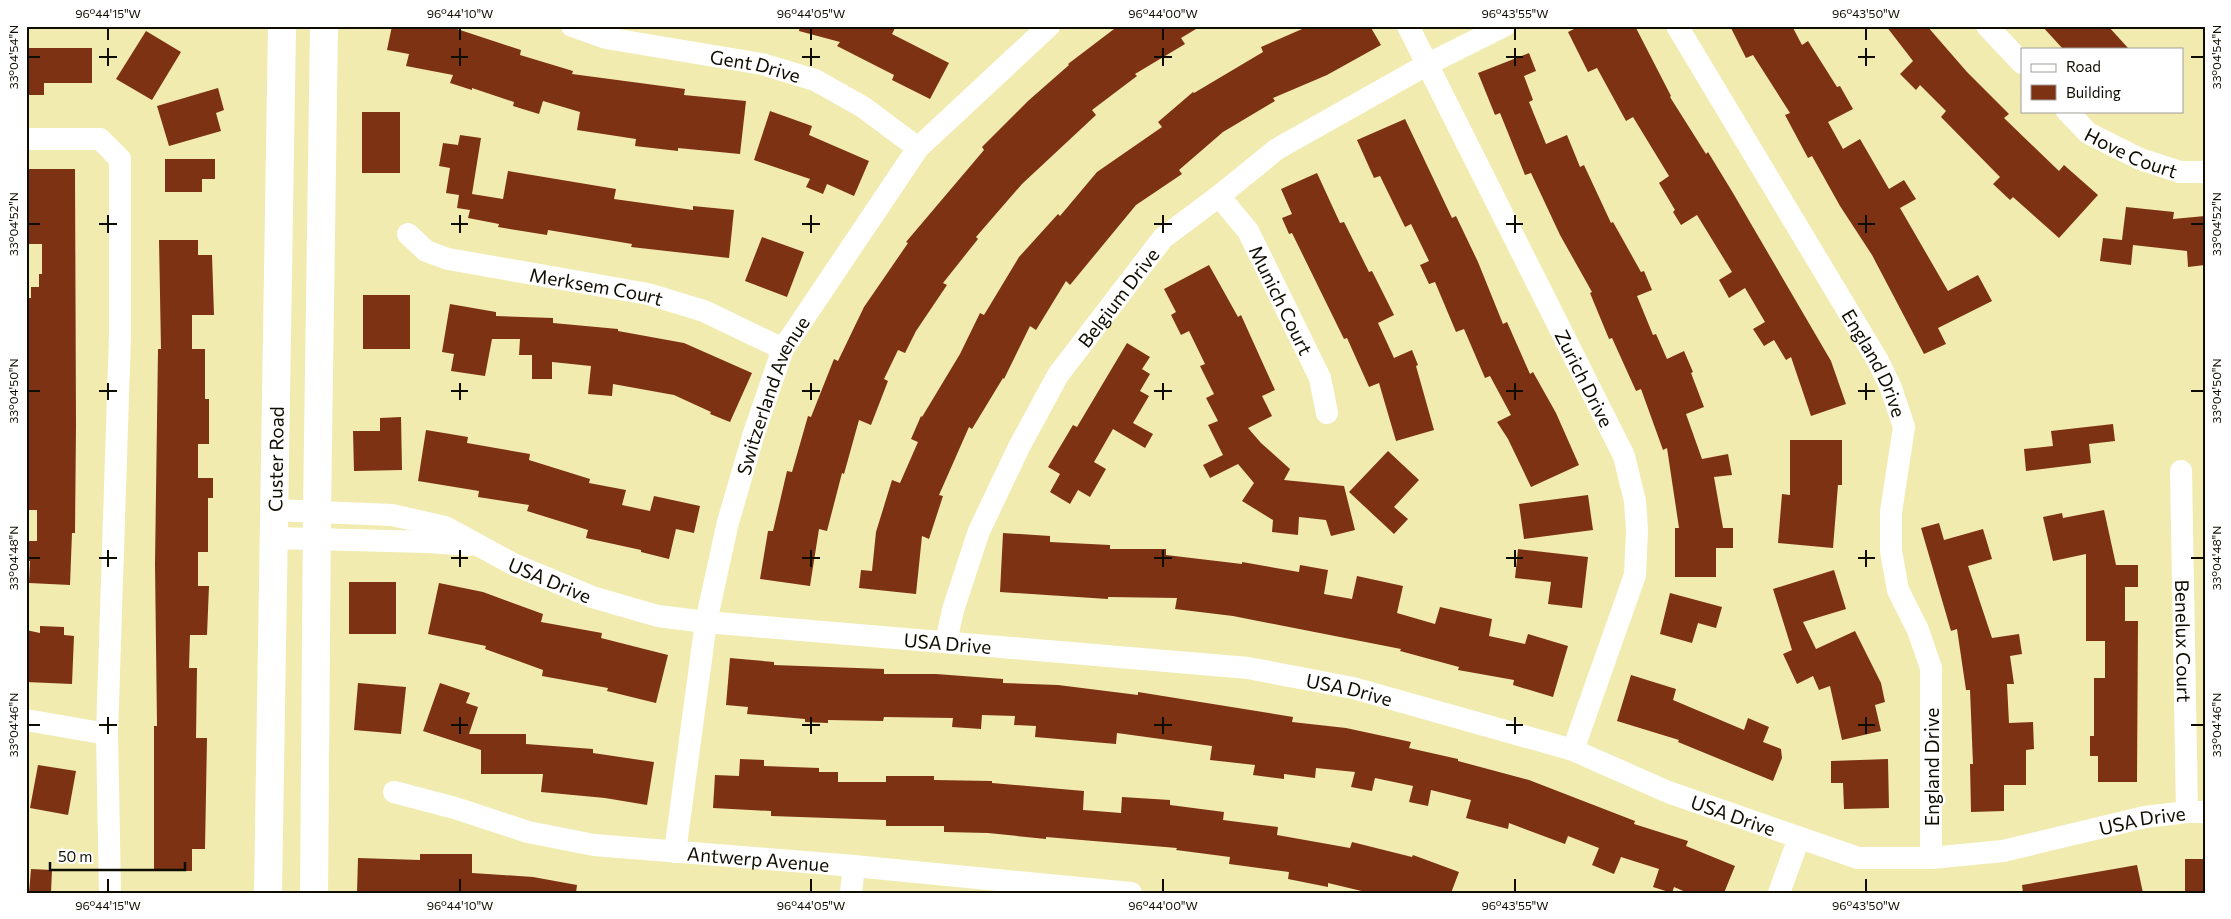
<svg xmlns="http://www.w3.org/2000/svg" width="2231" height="919" font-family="Commissioner,sans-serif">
<rect width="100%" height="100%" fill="#f2ebb0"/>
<path fill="#7d3213" d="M392,26H448L521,50L520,55L573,71L572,74L685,89L684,95L746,101L740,154L678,148V151L635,146L636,139L577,130L580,112L543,101L539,114L513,106L514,102L472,88V90L450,83L453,75L406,66L409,54L387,50Z
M800,26H896L892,34L949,63L930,99L892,80L894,75L837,46L840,42L799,31Z
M1118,26H1201L1181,38L1185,44L1135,74L1137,76L1092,110L1096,115L1022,184L976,237L978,239L943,283L947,285L916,331L905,353L898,350L884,379L888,381L871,425L859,420L844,474L842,473L827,531L819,529L810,586L760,579L768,531H773L787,471L792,472L808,416L811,417L834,359L838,361L864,307L908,243L906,242L984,150L982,147L1028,101L1069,65L1068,64Z
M1309,26H1370L1381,45L1327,75L1273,98L1275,101L1223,132L1179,170L1182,174L1136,205L1070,285L1066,281L1036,330L1030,326L1004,379L1003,378L972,429L969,427L939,495L943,496L929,539L922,536L916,594L859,588L861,570L872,571L876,532L892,480L900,483L918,442L911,439L921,416L922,417L960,354L980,313L984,315L1019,257L1058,214L1060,216L1097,172L1162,127L1158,122L1193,92L1194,93L1263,52L1261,47Z
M1580,26H1635L1671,96L1670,97L1706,154L1708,152L1733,193L1831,361L1846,404L1811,416L1791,357L1786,360L1774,340L1764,346L1753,329L1765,322L1745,288L1729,298L1719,280L1732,272L1697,215L1681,225L1673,212L1675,210L1659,183L1669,176L1633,117L1626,121L1597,68L1588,72L1568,32Z
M1730,26H1792L1802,45L1808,41L1837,87L1840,86L1853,109L1828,122L1843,149L1860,139L1889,189L1904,180L1916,199L1900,208L1948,291L1978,275L1992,301L1938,328L1946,344L1924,354L1872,255L1840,206L1812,156L1808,158L1785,115L1790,113L1753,55L1746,58Z
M1886,26H1927L1967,72L2009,114L2004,118L2059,171L2064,165L2098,195L2059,238L2013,197L2010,200L1993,184L2000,177L1941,117L1946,111L1920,85L1916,90L1900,74L1913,61Z
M2042,26H2108L2129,49H2063Z
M146,31L181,52L152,100L116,79Z
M26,48H92V83H44V95H26Z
M1529,53L1536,71L1524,76L1533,100L1529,102L1546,144L1567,135L1580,167L1584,165L1611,223L1613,222L1641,272L1644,271L1652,290L1637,296L1653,335L1656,334L1667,359L1684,351L1693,372L1691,373L1704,407L1686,414L1702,459L1728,454L1732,475L1714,477L1723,528H1733V548H1716V577H1675V528H1679L1667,448L1663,450L1641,389L1636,391L1612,338L1609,339L1590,293L1592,292L1560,235L1531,173L1525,175L1500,113L1495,115L1478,73Z
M218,88L224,110L216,113L221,131L169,146L157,106Z
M770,111L812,126L809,135L869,161L854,196L827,184L823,194L806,187L810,179L754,160Z
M362,112H400V173H362Z
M1405,119L1452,218L1456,216L1478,262L1503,324L1507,322L1530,374L1533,372L1556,413L1579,465L1531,487L1508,439L1497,422L1511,415L1490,376L1485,378L1464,329L1456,332L1435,282L1429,284L1420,265L1429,261L1411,224L1405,227L1380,176L1374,178L1357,140Z
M460,135L481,138L472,194L503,199L508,171L616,189L614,199L693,210V206L734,210L729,258L631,247L632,244L548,230L547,235L498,227L499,224L468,218L470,210L457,208L459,195L446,193L450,168L439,166L443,143L458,145Z
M165,159H215V179H202V192H165Z
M26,169H75L76,426L75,533H72L70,585L29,583L30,561H26V541H37V510H26V298H31V287H39V274H42V244H26Z
M1317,173L1340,223L1344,222L1369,272L1372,271L1394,315L1378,323L1394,358L1412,350L1418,365L1416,366L1434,430L1396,441L1379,383L1369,387L1347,338L1344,339L1292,233L1289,234L1282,218L1292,214L1281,189Z
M2126,207L2174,212L2173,219L2205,216V265L2188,267L2187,251L2133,245L2131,265L2100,261L2103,238L2122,240Z
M762,237L804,252L787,297L745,281Z
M159,240H198V255H212L214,315H192V349H205V399H209V444H198V478H213V498H208V552H198V586H209L207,635H190L189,668H197L196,738H207L205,849H192V871H154V726H157L155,564L158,349H161Z
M1209,265L1238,317L1241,315L1275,390L1262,396L1272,416L1248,428L1261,443L1290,469L1284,480L1344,486L1355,530L1331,536L1326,520L1299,517L1298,535L1272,532L1273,520L1242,501L1254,483L1238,464L1210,478L1203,465L1223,455L1208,425L1218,421L1206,398L1214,394L1200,366L1205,364L1189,331L1181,335L1171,315L1176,312L1164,289Z
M363,295H410V349H363Z
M450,304L496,312V316L553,318V323L618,329V331L684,343L752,373L730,422L710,414L711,412L674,395L613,384L612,396L588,394L591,366L552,362V379H532V355H519L520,339H492L485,376L451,371L454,354L442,352Z
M1127,343L1150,357L1142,369L1150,374L1140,391L1149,396L1133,423L1153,434L1145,448L1113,429L1094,462L1106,469L1090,497L1078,490L1070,504L1050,492L1060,474L1048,467L1073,425L1077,427Z
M401,417L402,470L354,471L353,431H380V418Z
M2113,424L2115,441L2089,444L2091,463L2026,471L2024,449L2053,446L2051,431Z
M426,430L468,437L467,443L530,454L529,460L590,479L589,483L626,490L622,505L650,511L654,496L700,506L694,533L676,529L669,559L641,552V550L586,538L588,530L527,511L529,505L478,497L479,491L418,481Z
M1790,440H1842V485H1838L1833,548L1778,543L1782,494L1790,495Z
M1388,451L1419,480L1394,507L1408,519L1394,534L1349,492Z
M1588,495L1593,530L1524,539L1519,504Z
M2104,510L2116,565H2138V587H2125V621H2138L2137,782H2098V756H2090V736H2094V678H2105V641H2086V554L2053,561L2043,517L2062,513L2063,518Z
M1939,523L1944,540L1983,529L1992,559L1968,566L1992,638L2019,634L2022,654L2010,656L2014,684H2007L2009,723L2033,722L2034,749L2026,750V785H2004V811L1971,812L1970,764H1973L1970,690H1966L1957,629L1951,631L1921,528Z
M1003,533L1050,536V542L1110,545V549H1166V555L1242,564V562L1299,572L1300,565L1328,570L1324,594L1352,599L1357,576L1403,586L1397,613L1435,624L1440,607L1492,619L1489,636L1525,644L1528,634L1568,646L1553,697L1513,685L1514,680L1458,670L1459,667L1400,651L1401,649L1233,616L1175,609L1177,598L1108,597V599L1000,592Z
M1518,549L1588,557L1582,608L1548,604L1551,582L1515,578Z
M1834,570L1846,609L1803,622L1816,649L1855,631L1881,683L1885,702L1875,705L1881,731L1842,740L1830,686L1819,690L1813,676L1797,684L1783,654L1792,650L1773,589Z
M349,582H396V634H349Z
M439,583L483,592L543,614L541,622L602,633L601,638L668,655L656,703L607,691L608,688L542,676L543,670L485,649L486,646L428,634Z
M1670,593L1722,607L1716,628L1698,623L1692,643L1660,634Z
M40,626L64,627V635L74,636L72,684L26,682V630L40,633Z
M730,658L774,662V665L884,669V674H936L1003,679V683L1058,685L1138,695V692L1293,717L1292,722L1346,728L1411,742L1409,748L1458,759V761L1529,780L1635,821L1634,824L1688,841L1686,846L1735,866L1724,893H1688L1674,887L1672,893L1653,887L1659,869L1621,857L1614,874L1592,865L1599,848L1568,836L1565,844L1509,823L1508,829L1466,818L1471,800L1431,790L1428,806L1409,802L1413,786L1375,778L1372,791L1351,787L1355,772L1316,768L1315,778L1284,774V779L1253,775L1255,765L1210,760L1212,746L1117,733L1116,744L1035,737L1036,726L1014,725L1015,716L982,715L981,729L952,727L953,718L884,717L883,721L828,720V723L805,722V719L747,714L748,707L726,705Z
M1631,675L1676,689L1673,700L1744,730L1748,718L1769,727L1763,742L1781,749L1782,758L1773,781L1678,742L1679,740L1617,721Z
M358,683L406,687L401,734L354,730Z
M440,683L470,693L466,703L478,707L469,734H526V744L593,749V753L654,762L647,805L605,798L541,792L543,774H481V750L423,731Z
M740,759L764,760V766L819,768V772H838V782H886V776H934V780L992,781V783L1084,791L1083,810L1121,813L1122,797L1170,800V805L1224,812L1223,820L1278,827L1277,835L1350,848L1352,842L1412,857L1413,855L1459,872L1451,893H1370L1328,883V887L1288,879L1289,872L1229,864L1230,857L1176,850L1177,848L1046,837V839L988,833L944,832V826H886V820L771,816V811L713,808L715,775L739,776Z
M1888,759L1889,808L1844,809L1843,783H1831V761Z
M38,765L76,771L68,815L30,808Z
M420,854H472V873L533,877L577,885L576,893H357L358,858L420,860Z
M2185,859H2205V893H2185Z
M2137,865L2143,893H2023L2022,885Z
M31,869L52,870L51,893H29Z"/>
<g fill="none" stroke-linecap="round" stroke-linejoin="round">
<g stroke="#fff" stroke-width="22">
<path id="s1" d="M572,26L606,38L762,64L815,80L863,107L918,148"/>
<path id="s2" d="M1408,26L1624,456L1635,501L1637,530L1635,575L1573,750"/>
<path id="s3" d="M1677,26L1878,361L1891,388L1904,427L1891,512V551L1898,590L1918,630L1931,668V858"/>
<path d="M1987,26L2022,63"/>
<path id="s4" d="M2067,111L2088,133L2140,159L2180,172H2205"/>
<path d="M26,139H100L120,159V335L107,734L110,893"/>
<path id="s5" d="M1219,196L1248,231L1320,378L1327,413"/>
<path id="s6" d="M408,234L426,251L448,259L648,294L704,311L783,349"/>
<path id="s7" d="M2181,471L2187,812"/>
<path id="s8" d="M273,510L392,515L445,527L513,564L592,597L658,616L706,622L1248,668L1353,688L1573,750L1668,792L1858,858H1931L2003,851L2145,817L2187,812H2205"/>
<path d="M273,538L428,542L470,545"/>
<path id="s9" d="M946,642L953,610L979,531L1019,447L1058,375L1163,238L1219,196L1277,149L1428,64L1504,26"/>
<path d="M26,720L107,734"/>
<path id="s10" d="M394,792L455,808L528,832L594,845L854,866L1131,893"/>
<path id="s11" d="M675,852L706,622L728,522L754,433L783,349L918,148L1049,26"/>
<path d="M851,893L854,866"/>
<path d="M1779,893L1799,838"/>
</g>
<g stroke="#fff" stroke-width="28">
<path id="s12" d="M268,893L282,26"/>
<path d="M314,893L317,511L324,26"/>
</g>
</g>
<path fill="none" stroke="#0f0c00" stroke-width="2" d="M108,28V40M460,28V40M811,28V40M1163,28V40M1515,28V40M1866,28V40M108,48V66M460,48V66M811,48V66M1163,48V66M1515,48V66M1866,48V66M28,57H40M99,57H117M451,57H468M802,57H820M1154,57H1172M1506,57H1523M1858,57H1875M2191,57H2204M108,215V233M460,215V233M811,215V233M1163,215V233M1515,215V233M1866,215V233M28,224H40M99,224H117M451,224H468M802,224H820M1154,224H1172M1506,224H1523M1858,224H1875M2191,224H2204M108,383V400M460,383V400M811,383V400M1163,383V400M1515,383V400M1866,383V400M28,391H40M99,391H117M451,391H468M802,391H820M1154,391H1172M1506,391H1523M1858,391H1875M2191,391H2204M108,550V567M460,550V567M811,550V567M1163,550V567M1515,550V567M1866,550V567M28,558H40M99,558H117M451,558H468M802,558H820M1154,558H1172M1506,558H1523M1858,558H1875M2191,558H2204M108,717V734M460,717V734M811,717V734M1163,717V734M1515,717V734M1866,717V734M28,725H40M99,725H117M451,725H468M802,725H820M1154,725H1172M1506,725H1523M1858,725H1875M2191,725H2204M108,879V892M460,879V892M811,879V892M1163,879V892M1515,879V892M1866,879V892"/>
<g text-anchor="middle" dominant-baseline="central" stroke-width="5" stroke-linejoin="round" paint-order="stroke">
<g font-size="19" fill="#0f0c00" stroke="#fff">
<text stroke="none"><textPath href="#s1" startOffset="188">Gent Drive</textPath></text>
<text stroke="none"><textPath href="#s4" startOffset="78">Hove Court</textPath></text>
<text stroke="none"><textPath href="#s6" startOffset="199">Merksem Court</textPath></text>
<text stroke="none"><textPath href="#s9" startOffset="389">Belgium Drive</textPath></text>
<text stroke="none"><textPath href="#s5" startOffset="122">Munich Court</textPath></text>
<text stroke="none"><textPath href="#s3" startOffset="391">England Drive</textPath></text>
<text stroke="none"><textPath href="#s2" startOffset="394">Zurich Drive</textPath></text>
<text stroke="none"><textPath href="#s11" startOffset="469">Switzerland Avenue</textPath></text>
<text stroke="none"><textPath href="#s12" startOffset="434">Custer Road</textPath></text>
<text stroke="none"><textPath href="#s8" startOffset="291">USA Drive</textPath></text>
<text stroke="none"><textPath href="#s7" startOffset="170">Benelux Court</textPath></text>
<text stroke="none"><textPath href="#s8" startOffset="696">USA Drive</textPath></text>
<text stroke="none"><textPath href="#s8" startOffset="1101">USA Drive</textPath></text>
<text transform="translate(1931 767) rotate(-90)">England Drive</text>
<text stroke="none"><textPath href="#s8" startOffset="1506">USA Drive</textPath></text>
<text stroke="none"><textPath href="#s8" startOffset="1926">USA Drive</textPath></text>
<text stroke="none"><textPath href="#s10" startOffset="372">Antwerp Avenue</textPath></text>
</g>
</g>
<rect width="2231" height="919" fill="none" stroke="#ffffff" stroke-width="55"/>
<rect x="2021" y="48" width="162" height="65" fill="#ffffff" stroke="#9f9e99"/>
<rect x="2031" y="64" width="25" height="8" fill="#ffffff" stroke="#9f9e99"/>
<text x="2066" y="72" font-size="15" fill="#0f0c00">Road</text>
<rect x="2031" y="85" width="25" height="15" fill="#7d3213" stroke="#9f9e99"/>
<text x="2066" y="98" font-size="15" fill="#0f0c00">Building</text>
<path d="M50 862v8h135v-8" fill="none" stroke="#0f0c00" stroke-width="2.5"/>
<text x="58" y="862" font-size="15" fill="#0f0c00" stroke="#ffffff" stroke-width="4" paint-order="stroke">50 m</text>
<rect x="28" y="28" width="2176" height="864" fill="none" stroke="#0f0c00" stroke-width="2"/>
<g font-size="12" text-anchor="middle" fill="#0f0c00">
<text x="108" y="18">96°44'15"W</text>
<text x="460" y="18">96°44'10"W</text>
<text x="811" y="18">96°44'05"W</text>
<text x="1163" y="18">96°44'00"W</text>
<text x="1515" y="18">96°43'55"W</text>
<text x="1866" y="18">96°43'50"W</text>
<text transform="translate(14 57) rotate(-90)" y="4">33°04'54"N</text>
<text transform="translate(2217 57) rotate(-90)" y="4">33°04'54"N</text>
<text transform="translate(14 224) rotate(-90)" y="4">33°04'52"N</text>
<text transform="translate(2217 224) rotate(-90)" y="4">33°04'52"N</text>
<text transform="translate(14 391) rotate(-90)" y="4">33°04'50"N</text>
<text transform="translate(2217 391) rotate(-90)" y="4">33°04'50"N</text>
<text transform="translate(14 558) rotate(-90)" y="4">33°04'48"N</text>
<text transform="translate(2217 558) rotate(-90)" y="4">33°04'48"N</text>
<text transform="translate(14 725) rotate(-90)" y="4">33°04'46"N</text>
<text transform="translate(2217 725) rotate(-90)" y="4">33°04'46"N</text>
<text x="108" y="910">96°44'15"W</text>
<text x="460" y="910">96°44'10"W</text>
<text x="811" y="910">96°44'05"W</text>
<text x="1163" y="910">96°44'00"W</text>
<text x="1515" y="910">96°43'55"W</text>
<text x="1866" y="910">96°43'50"W</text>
</g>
</svg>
